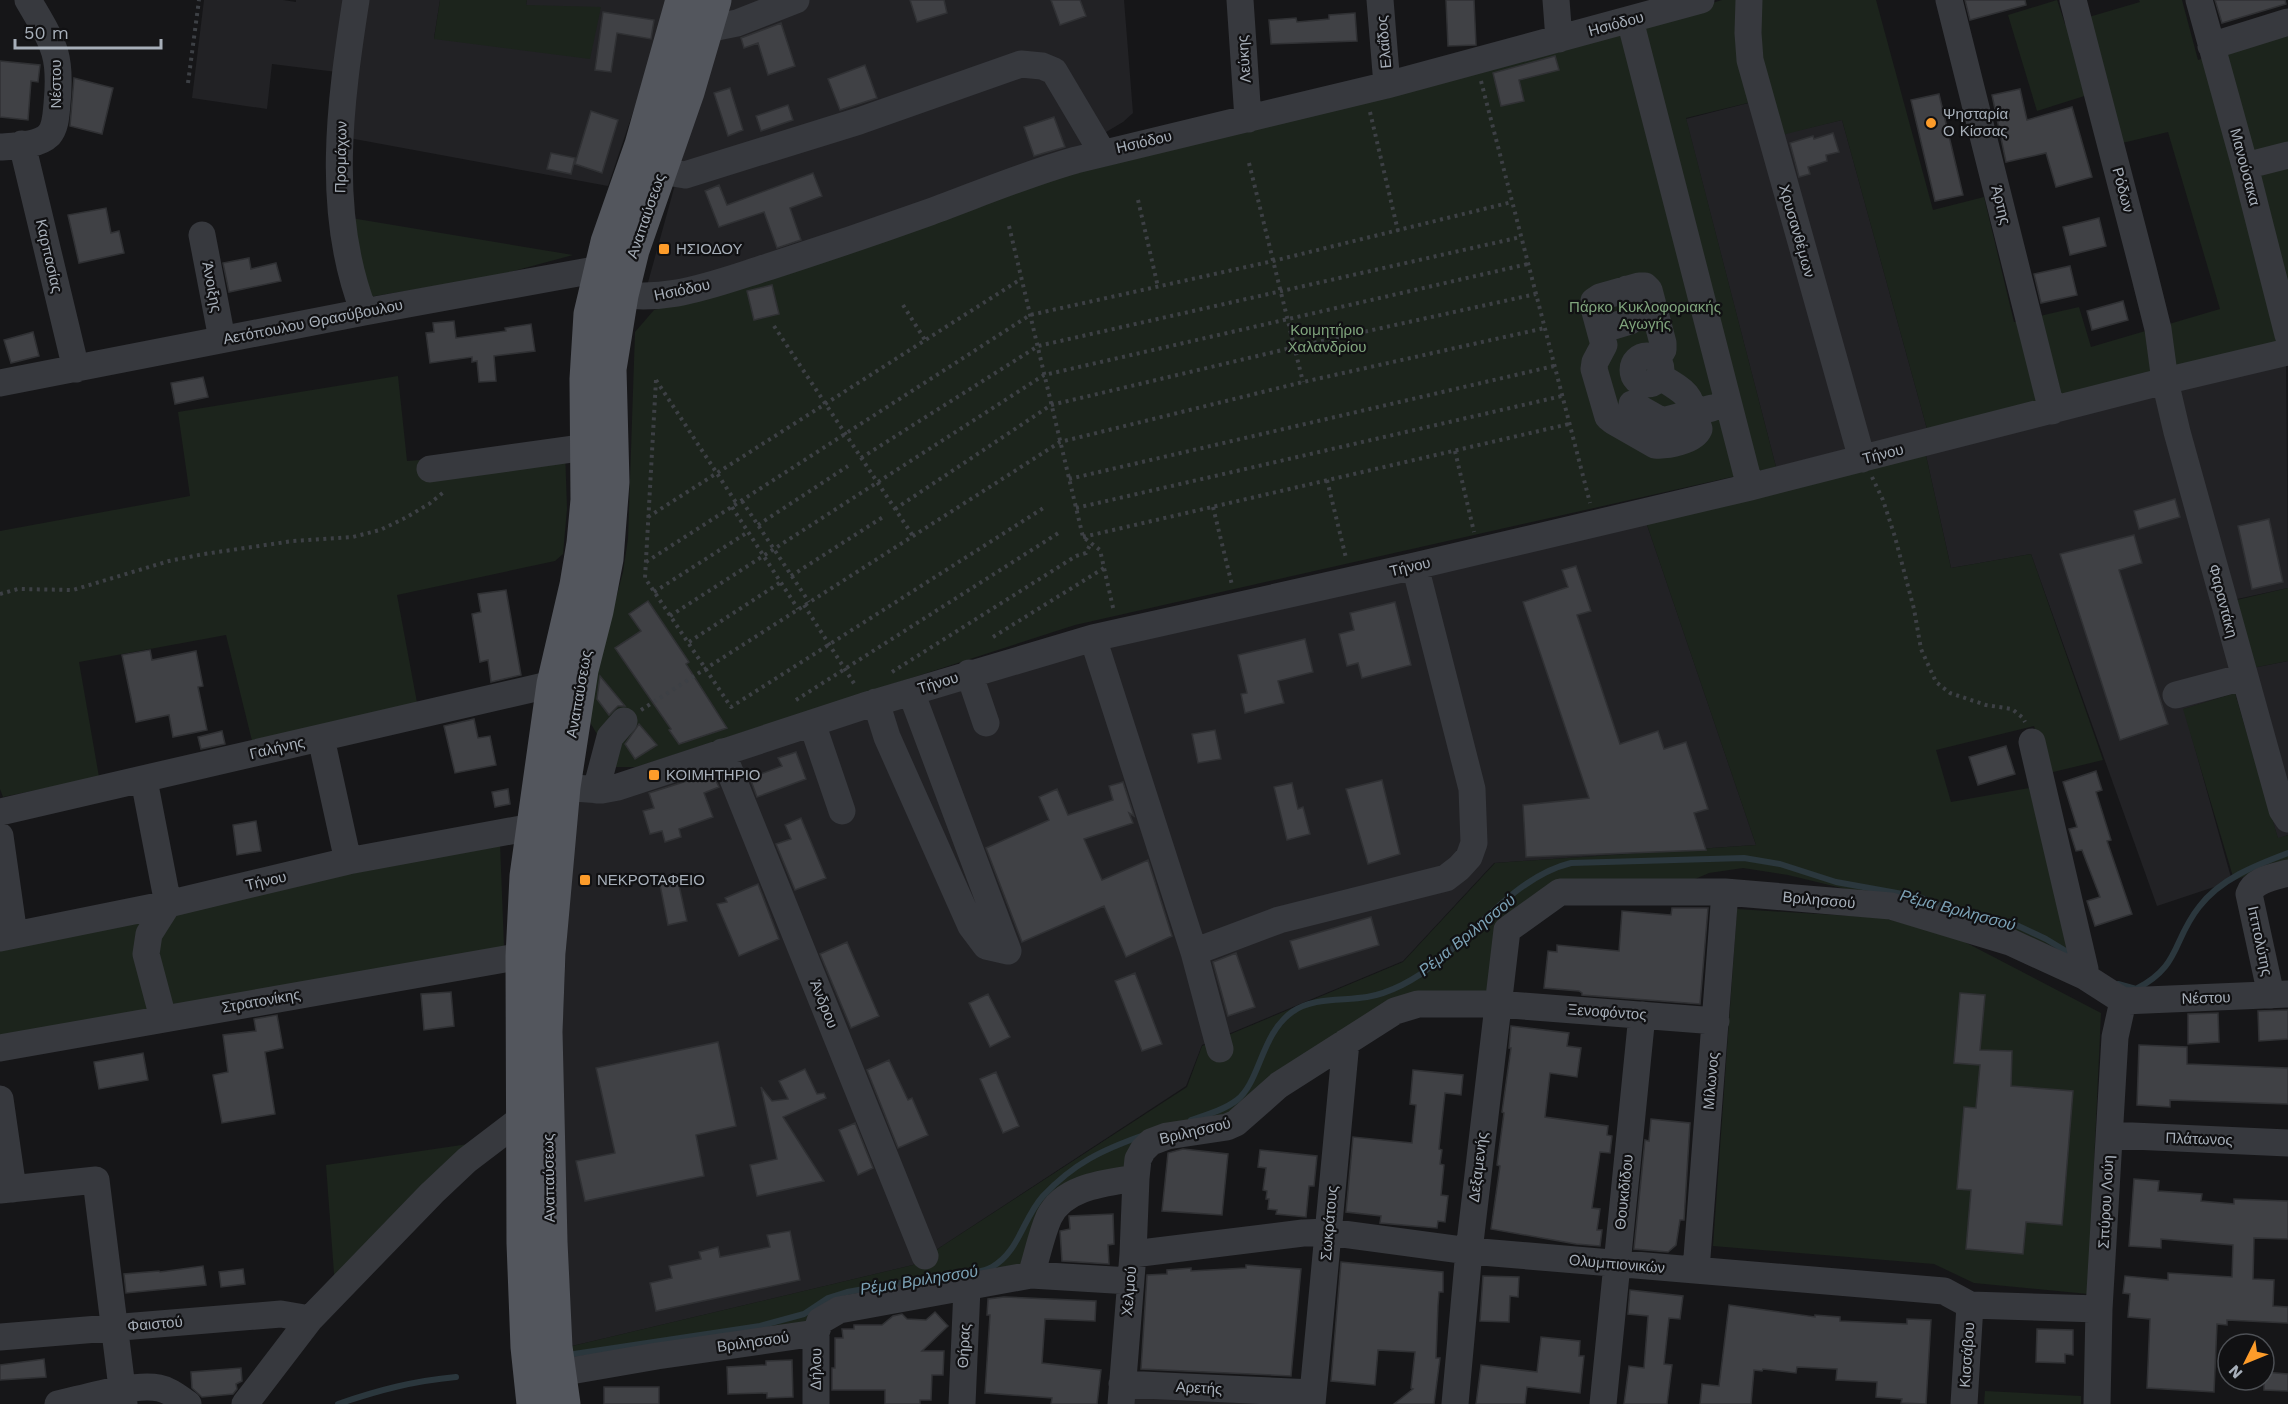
<svg xmlns="http://www.w3.org/2000/svg" width="2288" height="1404" font-family="'Work Sans',sans-serif">
<rect width="100%" height="100%" fill="#161618"/>
<path fill="#222225" d="M204,0H283L296,2V0H440L434,38L526,5L527,0H671L608,186L349,138L353,74L272,64L267,109L192,98Z
M726,0H1124L1133,113L1123,122L1074,151L676,285L647,286Z
M1768,98L1778,135L1842,120L1927,429L1776,467L1686,119Z
M2286,359L2288,588L2228,601L2242,670L2288,661V835L2278,839L2235,693L2184,709L2232,881L2157,906L2031,554L1951,568L1925,451Z
M1644,516L1756,845L1494,863L1403,961L1202,1045L1186,1086L913,1265L568,1347L557,1144L569,884L578,802L880,714L1098,644Z
M1131,1397L1290,1404H1131Z"/>
<path fill="#1c241c" d="M440,0H527L526,5L601,7L590,59L434,39Z
M1722,0H1876L1933,210L1984,197L2014,322L2079,307L2091,347L2220,309L2168,132L2114,145L2097,92L2037,111L2008,15L2057,0L2065,24L2140,2L2139,0H2182L2198,60L2288,36V345L1927,429L1842,120L1778,136L1768,98L1686,118L1776,467L1075,625L636,767H616L591,724L587,708L623,572L628,539L635,332L654,310L801,268L1032,181L1660,19Z
M351,218L573,255L495,276L369,297Z
M398,376L407,461L565,449L567,509L563,554L555,561L397,595L418,708L253,745L226,635L79,662L99,777L3,797L0,789V531L190,496L178,412Z
M1925,451L1951,568L2031,554L2103,760L2049,773L2034,726L1936,750L1951,802L2029,788L2071,954L1998,926L1788,875L1743,868L1709,873L1688,882L1591,879L1506,929L1492,996H1425L1224,1116L1165,1132L1134,1168L1088,1181L1028,1267L814,1324L570,1360L568,1347L913,1265L1187,1087L1202,1046L1403,962L1495,863L1756,845L1644,516Z
M2288,588V661L2242,670L2228,602Z
M2235,693L2278,838L2288,835V862L2234,880L2183,709Z
M500,843L504,947L0,1042V946Z
M1737,909L1884,918L1959,939L2101,1013L2088,1294L1974,1283L1934,1264L1713,1246Z
M482,1142L335,1287L326,1165Z
M1985,1391L2081,1396V1404H1984Z"/>
<g fill="none" stroke-linecap="round" stroke-linejoin="round">
<path stroke="#2b373d" stroke-width="6" d="M2118,984L2136,989C2181,966 2172,941 2199,907C2220,879 2256,865 2288,853
M1191,1120C1206,1115 1224,1110 1237,1100C1260,1082 1261,1034 1292,1012C1312,997 1343,1001 1367,997C1379,995 1392,990 1402,985C1463,955 1505,879 1571,863L1744,858L1780,864L1836,882L1919,897L1962,914L2012,923L2046,939L2074,956
M975,1273C980,1271 987,1270 992,1267C1019,1252 1023,1218 1043,1196C1074,1163 1102,1150 1144,1135
M574,1354L760,1326L804,1314L828,1298L847,1292L945,1275L965,1274
M338,1404C379,1390 413,1381 456,1377"/>
</g>
<path fill="#404145" stroke="#303134" stroke-width="1.5" d="M910,0H944L947,13L917,22Z
M1051,0H1080L1086,16L1060,25Z
M1446,0H1474L1476,45L1448,46Z
M1965,0H2025L2026,5L1970,20Z
M2215,0H2285L2286,4L2222,23Z
M603,12L654,20L651,39L617,33L611,72L595,70Z
M1355,13L1357,41L1271,44L1269,20L1296,18L1297,22L1329,19V15Z
M781,23L795,66L768,75L758,43L744,48L741,38Z
M1555,56L1559,70L1519,80L1524,101L1501,106L1493,73Z
M0,61L40,65L38,82L31,81L28,120L0,117Z
M865,65L877,98L840,110L828,79Z
M74,78L113,88L102,134L70,126Z
M730,88L743,130L728,136L714,93Z
M2020,89L2027,120L2072,107L2092,177L2056,187L2046,153L2006,162L1992,95Z
M1939,94L1963,195L1935,201L1911,100Z
M788,105L793,120L761,131L756,116Z
M591,111L618,120L602,173L575,164Z
M1054,117L1065,147L1034,156L1024,127Z
M1833,133L1839,152L1826,155L1827,161L1808,167L1810,174L1799,177L1790,143L1813,136L1814,139Z
M551,153L575,158L571,174L547,169Z
M813,173L822,196L790,208L801,240L777,248L764,212L719,227L705,191L719,185L727,205Z
M106,208L111,233L119,231L124,253L79,263L68,215Z
M2099,218L2106,246L2070,255L2063,227Z
M249,258L251,269L276,263L281,281L229,292L223,263Z
M2070,266L2077,295L2041,303L2034,274Z
M772,285L779,314L754,320L747,291Z
M2123,301L2128,320L2092,330L2087,311Z
M454,321L456,338L506,331L505,328L531,324L535,351L494,356L496,381L479,382L477,361L472,362V357L430,363L426,333L434,332L433,323Z
M33,332L39,356L11,363L4,340Z
M203,377L208,397L175,404L171,383Z
M2175,499L2180,517L2139,529L2134,511Z
M2269,519L2283,582L2252,589L2238,526Z
M2134,535L2142,563L2119,570L2168,724L2120,740L2060,554Z
M1576,566L1591,611L1577,615L1620,744L1658,731L1664,749L1686,742L1708,809L1694,813L1706,850L1526,857L1523,805L1589,798L1523,602L1568,587L1562,570Z
M506,590L521,675L491,682L488,660L480,662L472,614L481,612L478,594Z
M648,601L689,662L686,664L727,728L679,744L669,730L671,729L615,648L641,631L629,614Z
M1395,602L1411,665L1362,678L1358,663L1347,666L1339,634L1354,630L1350,613Z
M1305,639L1313,672L1278,681L1284,703L1245,713L1241,694L1247,693L1238,655Z
M150,650L152,660L196,651L203,686L198,687L207,730L173,737L169,715L136,722L122,655Z
M600,676L625,706H618L609,715L597,699Z
M474,719L478,738L490,736L496,765L455,773L444,726Z
M639,724L657,745L635,759L625,744Z
M1215,730L1221,759L1198,763L1192,734Z
M222,731L225,744L201,749L198,737Z
M2006,746L2015,774L1978,785L1969,757Z
M796,752L806,779L757,797L750,778L782,766L778,758Z
M2096,771L2102,790L2096,792L2111,840L2107,841L2132,914L2095,926L2087,901L2100,897L2082,850L2076,851L2069,829L2077,827L2063,782Z
M712,773L719,787L704,793L713,817L679,829L681,837L665,842L662,831L650,834L643,811L654,808L649,793Z
M1382,780L1400,854L1368,864L1346,789Z
M1123,782L1134,816L1129,813L1133,823L1084,839L1102,880L1148,860L1172,936L1126,957L1104,906L1022,942L986,848L1049,820L1039,797L1057,789L1068,815L1113,800L1109,786Z
M1292,783L1298,809L1303,807L1310,834L1287,840L1274,787Z
M508,789L510,804L495,807L492,792Z
M801,818L826,878L795,890L776,844L791,839L785,825Z
M256,821L261,851L237,855L233,825Z
M678,881L687,921L668,925L660,885Z
M758,884L779,939L739,956L717,904L727,902L725,898Z
M1672,908H1708L1700,1004L1582,995V993L1579,991L1544,988L1548,951L1557,952V945L1619,951L1622,911L1671,915Z
M1371,917L1379,945L1299,969L1290,941Z
M847,942L879,1016L851,1028L820,954Z
M1236,953L1255,1007L1228,1016L1213,962Z
M1135,973L1162,1044L1142,1051L1115,981Z
M451,992L454,1026L424,1030L421,994Z
M1960,993L1985,995L1980,1050L2012,1051L2011,1086L2073,1091L2062,1225L2026,1222L2023,1254L1966,1249L1971,1190L1957,1189L1964,1107L1976,1108L1980,1065L1954,1063Z
M988,994L1010,1037L990,1047L969,1003Z
M2288,1010V1039L2259,1041L2258,1011Z
M2218,1013L2219,1042L2188,1044V1014Z
M277,1015L283,1048L265,1052L275,1114L222,1123L213,1075L228,1072L223,1035L256,1031L254,1019Z
M1511,1026L1569,1033L1567,1046L1581,1048L1577,1077L1550,1073L1545,1117L1608,1126L1607,1135L1612,1136L1610,1153L1600,1152L1592,1208L1600,1209L1597,1230H1602L1600,1246L1576,1244L1491,1229L1500,1166L1497,1165L1504,1113L1502,1112L1511,1048H1509Z
M718,1042L736,1126L696,1135L704,1176L585,1201L576,1161L615,1153L596,1068Z
M2139,1045L2187,1047V1064L2288,1068V1104L2170,1100V1107L2137,1105Z
M143,1053L148,1080L99,1089L94,1062Z
M889,1060L908,1100L912,1098L928,1135L898,1148L867,1070Z
M805,1069L817,1094L824,1093L826,1098L783,1117L824,1181L757,1196L750,1165L777,1159L761,1087L772,1101L788,1099L779,1081Z
M1413,1070L1463,1075L1461,1095L1445,1093L1439,1149L1442,1150L1440,1164L1444,1165L1441,1195L1448,1196L1445,1222L1438,1221L1437,1228L1380,1223L1381,1216L1346,1212L1353,1137L1412,1143L1416,1105L1410,1104Z
M996,1072L1019,1126L1003,1133L980,1079Z
M1651,1119L1690,1123L1684,1220H1680L1676,1245L1668,1252L1634,1249L1645,1140L1649,1141Z
M855,1123L873,1168L858,1175L839,1130Z
M1183,1149L1228,1154L1222,1215L1162,1211L1168,1153Z
M1260,1150L1317,1156L1314,1186H1309L1306,1217L1276,1214L1277,1210L1268,1209L1269,1199H1266L1267,1191L1263,1190L1266,1168L1258,1167Z
M2134,1179L2159,1181L2158,1191L2202,1194L2201,1201L2234,1204V1199L2288,1201V1239L2254,1238L2253,1279L2274,1280L2273,1306L2288,1307V1323L2227,1320V1325L2217,1324L2214,1392L2147,1388L2150,1319L2128,1317L2130,1294L2123,1293L2125,1276L2168,1280V1273L2232,1277L2233,1245L2161,1239V1248L2129,1246Z
M1113,1214L1114,1244L1108,1245L1109,1264L1062,1261L1060,1231L1070,1229L1069,1216Z
M790,1231L800,1280L656,1311L650,1283L672,1278L669,1266L701,1259L699,1252L718,1247L720,1257L770,1247L767,1235Z
M1341,1262L1443,1272V1292H1439L1438,1305L1436,1358H1440L1434,1404H1394L1413,1389L1411,1388L1415,1352L1378,1350L1375,1385L1331,1381Z
M1246,1265L1301,1269L1291,1376L1141,1369L1147,1275L1167,1274V1270L1191,1268V1271L1246,1268Z
M203,1266L206,1285L126,1293L124,1274L159,1271L160,1272Z
M243,1269L245,1284L221,1287L219,1272Z
M1483,1276L1519,1277L1518,1297L1510,1296L1509,1322L1480,1321Z
M1630,1290L1683,1296L1680,1319L1669,1318L1664,1364L1672,1365L1667,1404H1624L1629,1366L1644,1368L1648,1316L1628,1314Z
M1004,1297L1096,1301L1095,1321L1045,1319L1042,1363L1101,1370L1097,1404H1051L1052,1398L985,1393L990,1315H987L988,1299Z
M1729,1305L1815,1317V1315L1840,1317V1321L1907,1324V1319L1931,1320L1926,1404L1901,1403L1902,1399L1876,1397L1877,1382L1836,1380L1837,1369L1797,1367L1796,1373L1763,1369L1762,1371L1754,1370L1751,1404H1700L1702,1384L1719,1386Z
M935,1312L948,1326L922,1351H944L943,1375H932L931,1400H920V1404H885V1390H832V1368H835V1338H843L842,1329H854V1325H882L893,1316L902,1314L907,1319L926,1320Z
M2037,1329L2073,1330V1355L2065,1354V1363L2036,1362Z
M1541,1337L1580,1341L1579,1356H1584L1580,1393L1527,1387L1525,1404H1476L1481,1365L1537,1372Z
M44,1359L46,1377L0,1380V1365Z
M792,1360L793,1397L767,1398V1393L728,1394L727,1367L766,1365V1361Z
M241,1368L242,1381L236,1384L237,1389L233,1394L202,1397L192,1388L191,1372Z
M2264,1372L2288,1374V1391L2264,1390Z
M604,1387H659V1404H604Z"/>
<g fill="none" stroke-linecap="round" stroke-linejoin="round">
<path stroke="#3d4045" stroke-width="4" stroke-dasharray="3 4.5" stroke-linecap="butt" d="M1481,81L1590,503
M188,83L199,0
M1370,112L1398,231
M1249,163L1303,382
M1138,200L1158,287
M1009,226L1083,537L1100,550L1114,612
M903,305L925,340
M774,326L913,536
M656,380L645,578L731,707L1045,507
M656,380L737,504
M1455,451L1474,532
M861,458L1038,346L1521,237
M1872,477L1883,500L1895,537L1914,609L1921,649L1936,682L1950,693L1986,705L2012,709L2023,718L2025,722
M1069,479L1554,366
M1327,480L1346,558
M742,501L809,602
M732,507L798,609
M1213,507L1232,585
M1076,508L1562,396
M895,509L1051,405L1295,347L1536,294
M648,517L1021,279
M758,525L848,466
M1083,537L1569,424
M646,562L1030,315L1273,261L1512,202
M791,576L883,517
M654,592L748,532
M0,594L18,589L73,590L169,561L204,554L293,541L353,537L380,530L405,518L429,504L445,491
M804,605L855,685
M670,616L1044,375L1528,264
M993,637L1104,568
M689,642L781,582
M892,672L1076,556L1086,553L1091,543
M796,700L1060,532
M641,710L1060,442L1303,382L1545,328"/>
<path stroke="#37393e" stroke-width="27" d="M356,0C340,103 325,212 364,312
M1240,0L1248,119
M1380,0L1387,85
M1556,0L1559,39
M1749,0L1748,33L1750,60L1862,459
M1949,0L2052,411
M2073,0L2143,269L2158,329L2165,381L2177,432L2282,810L2288,819
M2199,0L2245,166L2288,335
M1630,20L1750,487
M707,29L737,23L796,0
M2211,46L2288,22
M22,144L76,369
M0,147C14,146 38,146 49,135C56,127 56,114 57,104C62,53 53,43 28,0
M2245,166L2288,155
M661,171L685,175L859,121L1021,64L1042,66L1054,71L1102,152
M202,235L222,339
M603,291C663,306 713,284 771,266C824,249 877,231 930,212C979,194 1026,174 1076,160L1387,85L1701,0
M1600,330L1630,321C1638,313 1630,299 1627,289
M1633 370a14 14 0 1 1 28 0a14 14 0 1 1-28 0Z
M1656,359L1663,350V343L1649,290L1645,286H1639L1600,297L1594,301V308L1604,345L1595,362L1594,369L1608,417L1613,421L1655,445C1667,446 1694,441 1699,429C1688,393 1692,396 1659,376
M0,383L364,312L600,269L617,273
M1632,404L1662,421L1712,408
M430,469L587,447
M1093,638L1194,952L1220,1049
M969,673L986,723
M911,692L1008,951
M2176,695L2244,677
M876,702L887,737L971,926L986,946L1008,951
M812,723L842,811
M321,738L348,861
M2032,742L2085,969L2084,976
M722,752L925,1256
M144,780L168,904L149,934L146,954L163,1018
M545,786L602,790L618,787L864,706L1093,638L1415,566L1750,487L2165,381L2288,352
M596,790L610,737L624,721
M0,812L553,684
M0,836L14,935
M0,938L168,904L348,861L532,827
M1194,952L1279,920L1446,878L1459,868L1469,857L1474,843L1472,789L1415,566
M2271,995L2249,894C2254,879 2275,877 2288,873
M2123,1001L2288,994
M0,1048L522,956
M0,1099L13,1189
M2110,1135L2288,1143
M0,1190L96,1180L124,1404
M1133,1254L1303,1233L1328,1232L1469,1251L1944,1291L1970,1305L2099,1309
M1696,1270L1725,892
M1031,1275C1037,1257 1041,1235 1049,1217C1064,1186 1106,1183 1136,1178
M0,1337L281,1314L310,1319
M559,1373L657,1356L816,1333
M1122,1384L1313,1393
M58,1404C85,1398 133,1383 159,1388C170,1390 179,1398 188,1404
M245,1404L310,1319L432,1193L467,1160L522,1118
M816,1404V1333L820,1321L839,1310L1031,1275L1130,1281
M962,1404L967,1288
M1121,1404L1133,1254L1136,1178L1138,1159L1143,1150L1151,1142L1167,1136L1227,1127L1236,1123L1279,1085L1395,1011L1418,1004H1497L1716,1021
M1312,1404L1346,1042
M1455,1404L1469,1251L1507,930L1560,892H1725L1891,906L2010,942L2084,976L2123,1001
M1603,1404L1642,1015
M1964,1404L1970,1305
M2097,1404L2099,1309L2115,1037L2123,1001"/>
<path stroke="#53565d" stroke-width="33" d="M533,1404L527,1347L523,1243L522,956L526,876L553,684L576,585L583,543L587,500L586,379L590,314L607,242L641,145L682,0
M564,1404L556,1347L551,1242L546,1032L549,953L564,787L582,670L597,611L607,559L613,482L610,369L622,295L633,250L688,92L715,0"/>
</g>
<g fill="#fd9c2a" stroke="#111113" stroke-width="2">
<circle cx="1931" cy="123" r="6"/>
<rect x="658" y="243" width="12" height="12" rx="3"/>
<rect x="648" y="769" width="12" height="12" rx="3"/>
<rect x="579" y="874" width="12" height="12" rx="3"/>
</g>
<g text-anchor="middle" dominant-baseline="central" stroke-width="4.5" stroke-linejoin="round" paint-order="stroke">
<g font-size="15" fill="#a7afb9" stroke="#111113">
<text transform="translate(1616 24) rotate(-15)">Ησιόδου</text>
<text transform="translate(1384 42) rotate(-95)">Ελαΐδος</text>
<text transform="translate(1244 59) rotate(-94)">Λεύκης</text>
<text transform="translate(56 84) rotate(-90)">Νέστου</text>
<text transform="translate(1144 142) rotate(-13)">Ησιόδου</text>
<text transform="translate(341 157) rotate(-89)">Προμάχων</text>
<text transform="translate(2245 167) rotate(75)">Μανούσακα</text>
<text transform="translate(2123 190) rotate(75)">Ρόδων</text>
<text transform="translate(2001 205) rotate(76)">Άρτης</text>
<text transform="translate(646 216) rotate(-71)">Αναπαύσεως</text>
<text transform="translate(1797 231) rotate(74)">Χρυσανθέμων</text>
<text transform="translate(49 256) rotate(77)">Καρπασίας</text>
<text transform="translate(212 287) rotate(79)">Άνοιξης</text>
<text transform="translate(682 290) rotate(-12)">Ησιόδου</text>
<text transform="translate(313 322) rotate(-11)">Αετόπουλου Θρασύβουλου</text>
<text transform="translate(1883 454) rotate(-14)">Τήνου</text>
<text transform="translate(1410 567) rotate(-13)">Τήνου</text>
<text transform="translate(2223 601) rotate(75)">Φαραντάκη</text>
<text transform="translate(938 683) rotate(-17)">Τήνου</text>
<text transform="translate(579 694) rotate(-80)">Αναπαύσεως</text>
<text transform="translate(277 748) rotate(-13)">Γαλήνης</text>
<text transform="translate(266 881) rotate(-13)">Τήνου</text>
<text transform="translate(1819 900) rotate(5)">Βριλησσού</text>
<text transform="translate(2260 941) rotate(78)">Ιππολύτης</text>
<text transform="translate(2206 998) rotate(-2)">Νέστου</text>
<text transform="translate(261 1001) rotate(-10)">Στρατονίκης</text>
<text transform="translate(824 1004) rotate(68)">Άνδρου</text>
<text transform="translate(1607 1012) rotate(4)">Ξενοφόντος</text>
<text transform="translate(1711 1081) rotate(-85)">Μίλωνος</text>
<text transform="translate(1195 1131) rotate(-13)">Βριλησσού</text>
<text transform="translate(2199 1139) rotate(2)">Πλάτωνος</text>
<text transform="translate(1478 1167) rotate(-83)">Δεξαμενής</text>
<text transform="translate(549 1178) rotate(-91)">Αναπαύσεως</text>
<text transform="translate(1624 1192) rotate(-84)">Θουκιδίδου</text>
<text transform="translate(2106 1202) rotate(-87)">Σπύρου Λούη</text>
<text transform="translate(1329 1223) rotate(-85)">Σωκράτους</text>
<text transform="translate(1617 1264) rotate(5)">Ολυμπιονικών</text>
<text transform="translate(1129 1291) rotate(-85)">Χελμού</text>
<text transform="translate(155 1324) rotate(-5)">Φαιστού</text>
<text transform="translate(753 1342) rotate(-8)">Βριλησσού</text>
<text transform="translate(964 1346) rotate(-87)">Θήρας</text>
<text transform="translate(1967 1355) rotate(-86)">Κισσάβου</text>
<text transform="translate(816 1369) rotate(-89)">Δήλου</text>
<text transform="translate(1199 1388) rotate(3)">Αρετής</text>
</g>
<g font-size="15" fill="#a7afb9" stroke="#111113" text-anchor="start">
<text x="1943" y="114">Ψησταρία<tspan x="1943" dy="17">Ο Κίσσας</tspan></text>
<text x="676" y="249">ΗΣΙΟΔΟΥ</text>
<text x="666" y="775">ΚΟΙΜΗΤΗΡΙΟ</text>
<text x="597" y="880">ΝΕΚΡΟΤΑΦΕΙΟ</text>
</g>
<g font-size="15" fill="#80a57d" stroke="#111113">
<text x="1645" y="307">Πάρκο Κυκλοφοριακής<tspan x="1645" dy="17">Αγωγής</tspan></text>
<text x="1327" y="330">Κοιμητήριο<tspan x="1327" dy="17">Χαλανδρίου</tspan></text>
</g>
<g font-size="16" font-style="italic" fill="#7ca2b6" stroke="#111113">
<text transform="translate(1958 910) rotate(15)">Ρέμα Βριλησσού</text>
<text transform="translate(1467 935) rotate(-39)">Ρέμα Βριλησσού</text>
<text transform="translate(919 1280) rotate(-9)">Ρέμα Βριλησσού</text>
</g>
</g>
<g transform="translate(2246 1362) rotate(227)"><circle r="28" fill="#111113" stroke="#4d5055" stroke-width="1.5"/>
<path d="M0-4.5L10 22L0 15L-10 22Z" fill="#fd9c2a"/>
<text y="-9" font-size="16" font-weight="bold" text-anchor="middle" fill="#a7afb9">N</text>
</g>
<path d="M15 39v9h146v-9" fill="none" stroke="#a7afb9" stroke-width="3"/>
<text x="24" y="39" font-size="18" fill="#a7afb9" stroke="#111113" stroke-width="4.5" paint-order="stroke">50 m</text>
</svg>
